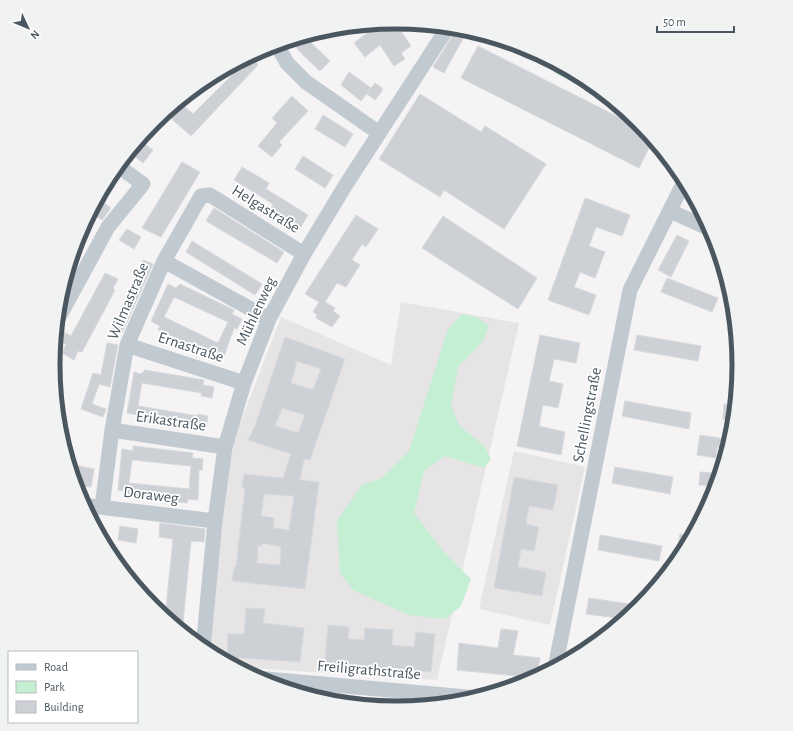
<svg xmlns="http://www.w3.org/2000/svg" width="793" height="731" font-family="'Alegreya Sans',sans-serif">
<rect width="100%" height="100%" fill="#f5f3f3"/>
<path fill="#e6e4e5" d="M401,302L519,323L437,680L236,667L210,653L221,520L233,442L281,317L391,365Z
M514,451L585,467L550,625L479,609Z"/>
<path fill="#c4efd3" d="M553,62L588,80L603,92L595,94L555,73L551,65Z
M462,314L476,317L489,326L483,341L458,367L451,406L459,425L485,447L491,459L484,468L444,456L424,471L414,513L443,551L471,579L461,606L445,619L409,615L353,590L340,573L337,521L362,485L382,478L409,451L448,329Z"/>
<path fill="#cdd0d5" stroke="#d7d9dd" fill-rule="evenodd" d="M395,22L411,46L401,53L405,59L394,66L380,45L365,57L354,43L367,33L362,25L377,24L380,29Z
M456,30L465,35L444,73L433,67Z
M304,36L330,61L320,71L300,52L291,40Z
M478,46L646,131L653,140L639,168L461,78Z
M252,55L258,65L191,136L165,113L179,102L193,114L242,65L240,61Z
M349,72L371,88L361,101L341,85Z
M375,83L382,88V91L375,100L367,94Z
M420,94L481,132L485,126L546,164L504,229L444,190L440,197L379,159Z
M292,96L308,111L279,142L282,145L272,157L258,146L277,123L272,118Z
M323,115L353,134L345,147L315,129Z
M139,140L153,150L143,163L129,152Z
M303,156L333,175L325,188L295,169Z
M182,162L200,172L161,237L142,228Z
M242,167L269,183L266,189L308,215L300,228L270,210L273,204L234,180Z
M585,198L630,215L622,236L596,227L589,246L605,252L595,278L580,272L574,287L596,295L589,315L548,300Z
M98,199L111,208L102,220L91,213Z
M214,208L284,252L277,263L206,221Z
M356,215L378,229L366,247L362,244L352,260L360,265L346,287L337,283L325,302L335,308L333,311L340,316L332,327L316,318L317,315L313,312L319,302L305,294Z
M443,216L537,278L518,309L422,248Z
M127,229L141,237L134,249L119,240Z
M677,235L689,241L671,277L658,270Z
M192,241L262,284L255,295L186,252Z
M143,260L153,264L122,333L113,329Z
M105,273L118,279L113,288L115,290L82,352L78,351L74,360L62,353L66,344L56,339L60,330L71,336Z
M667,278L718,298L712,312L661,292Z
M168,284L176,288L180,284L234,310L232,314L242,319L237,329L234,328L224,356L214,352L213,355L158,330L160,326L151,321ZM174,297L228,322L218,343L164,317Z
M540,335L580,343L576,363L554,359L549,381L563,384L558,408L543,405L539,426L565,432L561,455L517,446Z
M637,335L701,346L698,361L634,350Z
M285,337L345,359L310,460L304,459L300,480L319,482L305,589L232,581L234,567H236L245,488H242L244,474L283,478L291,454L248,440L255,426ZM297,361L321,369L313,390L291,383ZM282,408L305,415L298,433L275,426ZM264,494L294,496L289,530L273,528L274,518L261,516ZM262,543L281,547L280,565L257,563L258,546H262Z
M107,343L118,345L110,387L99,384L92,404L106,409L103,417L81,409L93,373L101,375Z
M145,370L204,380L203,385L214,387L212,398L201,396L202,393L142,383L138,406L198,416V414L208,416L206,427L196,425L195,430L136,419L137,415L127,413L134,372L141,374Z
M625,401L691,413L689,429L622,416Z
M724,404L736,405L735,420L723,419Z
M700,435L726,439L724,448L717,447L716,458L697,455Z
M133,446L193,453L192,458L203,459L202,470H199L198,500L188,499L187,503L138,497L127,496L128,492L118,490L122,449L133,451ZM132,460L191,466L189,489L129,483Z
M69,464L94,469L91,487L75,485Z
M615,467L673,477L670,494L612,483Z
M700,472L716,473L715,486L699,485Z
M514,477L558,485L553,510L529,506L526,524L539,527L534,551L521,549L518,567L546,572L542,596L494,588Z
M160,523L205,529L204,542L191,541L182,632L165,618L173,539L159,537Z
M120,526L138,529L136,543L118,540Z
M680,534L693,536L684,553L677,552Z
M600,535L662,546L659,561L598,550Z
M589,598L642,606L626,619L586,614Z
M246,608L265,609L263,623L304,628L300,662L227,657L228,634H244Z
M328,625L349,627L348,639L364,640L365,628L393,630L392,645L414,647L416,632L435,634L431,672L325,662Z
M501,629L518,631L513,655L540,658L536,678L457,670L459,643L498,648Z"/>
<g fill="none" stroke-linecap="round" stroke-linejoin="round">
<path stroke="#c1cad1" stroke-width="15" d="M277,45L287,63L306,82L379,133
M670,211L712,230
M164,261L269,319
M58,319L108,227L143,184L118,166
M127,345L244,383
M112,430L225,447
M83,505L215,521
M102,507L112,430L127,345L164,261L201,196L210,195L304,254
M203,649L215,521L225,447L244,383L269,319L304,254L345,186L448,27
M555,668L630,290L685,180
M256,678L478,698"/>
</g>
<g text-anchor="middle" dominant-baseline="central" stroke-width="3.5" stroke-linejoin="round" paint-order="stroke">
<g font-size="16" fill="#4b5760" stroke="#fff">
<text transform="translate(266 209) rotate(32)">Helgastraße</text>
<text transform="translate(128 301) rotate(-67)">Wilmastraße</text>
<text transform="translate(256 311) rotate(-65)">Mühlenweg</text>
<text transform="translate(191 347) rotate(18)">Ernastraße</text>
<text transform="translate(587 415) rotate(-79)">Schellingstraße</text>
<text transform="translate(171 421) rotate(8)">Erikastraße</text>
<text transform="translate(151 495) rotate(7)">Doraweg</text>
<text transform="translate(369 670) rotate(5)">Freiligrathstraße</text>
</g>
</g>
<path d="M0 0H793V731H0ZM60 365a336 336 0 1 1 672 0a336 336 0 1 1-672 0Z" fill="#f1f2f2" fill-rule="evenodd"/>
<path fill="none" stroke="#4b5760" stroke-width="5" d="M60 365a336 336 0 1 1 672 0a336 336 0 1 1-672 0Z"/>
<rect x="8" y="651" width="130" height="72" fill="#ffffff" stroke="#b7bcbf"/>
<rect x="16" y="664" width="20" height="6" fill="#c1cad1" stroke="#b7bcbf"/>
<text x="44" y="671" font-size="12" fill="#4b5760">Road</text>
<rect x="16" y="681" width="20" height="12" fill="#c4efd3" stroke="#b7bcbf"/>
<text x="44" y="691" font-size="12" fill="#4b5760">Park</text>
<rect x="16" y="701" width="20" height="12" fill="#cdd0d5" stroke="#b7bcbf"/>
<text x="44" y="711" font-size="12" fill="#4b5760">Building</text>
<g transform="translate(28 28) rotate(134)" stroke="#ffffff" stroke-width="3" paint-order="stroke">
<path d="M0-3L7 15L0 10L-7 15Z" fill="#4b5760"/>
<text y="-6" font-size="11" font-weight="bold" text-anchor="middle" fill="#4b5760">N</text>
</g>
<path d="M657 26v6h77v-6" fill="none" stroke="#4b5760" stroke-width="2"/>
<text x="663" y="26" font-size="12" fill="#4b5760" stroke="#ffffff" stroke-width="3" paint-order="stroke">50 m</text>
</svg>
